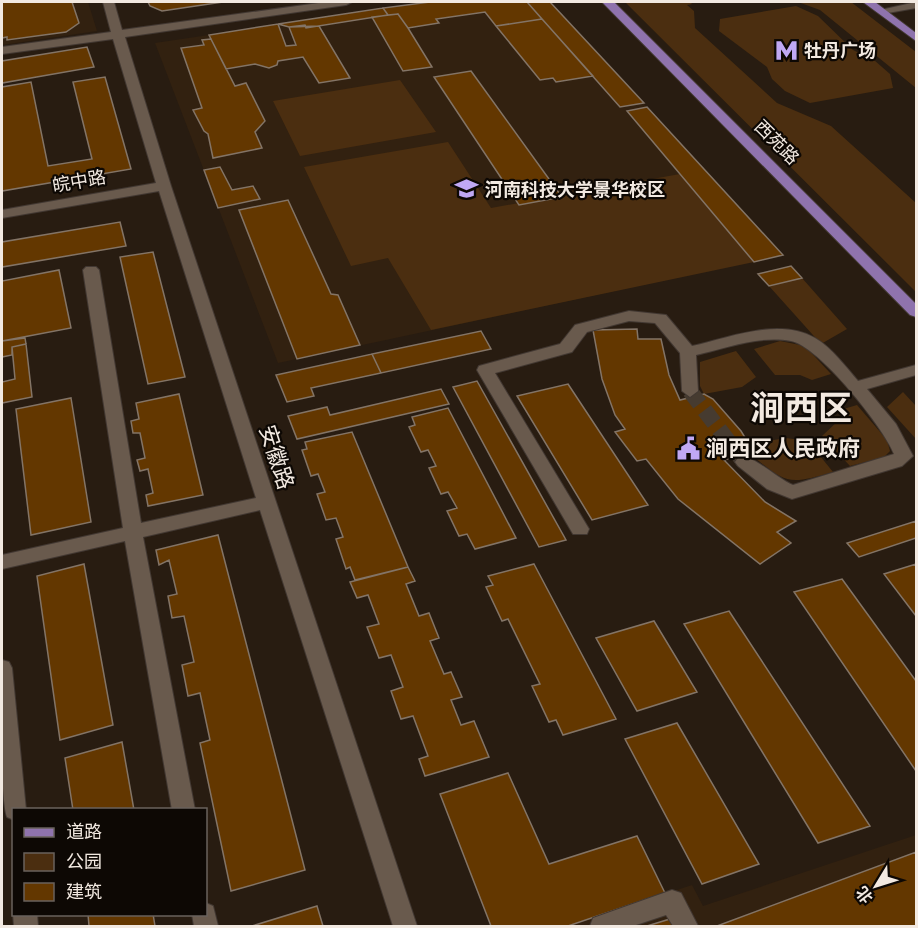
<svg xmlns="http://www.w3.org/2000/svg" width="918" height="928" font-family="'Titillium Web','Noto Sans SC',sans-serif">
<rect width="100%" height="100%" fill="#281c11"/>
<path fill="#322110" d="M2,2H88L97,31L2,45Z
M430,2H550L783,255L278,363L155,43Z
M916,835V926H568L692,885L703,906Z"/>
<path fill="#4b2e10" d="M625,2H690L692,4L687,5L694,11L695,28L777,103L831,126L916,203V292Z
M798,2H851L916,52V88L820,10Z
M796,6L818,16L853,50L874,60L890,74L893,88L810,103L785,91L772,79L767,67L719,31L720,19Z
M400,80L436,132L300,156L273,101Z
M448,142L491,208L680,174L754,262L431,330L388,258L351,266L304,167Z
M802,278L847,329L821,344L769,286Z
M780,341L805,346L831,374L812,380L800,375H775L754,349Z
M736,351L756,377L742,387L704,394L700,386V362Z
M903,392L916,406V439L887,407Z
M857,405L887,440L890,451L884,457L850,466L822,436L840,419V410Z
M786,438L808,441L833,472C786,486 786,483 749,453V444Z"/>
<path fill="#633700" stroke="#837466" stroke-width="1.5" d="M2,2H72L79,23L66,32L7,40V37L2,38Z
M148,2H223L162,11L150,6Z
M430,2H527L542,19L496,26L485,12L436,19L439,23L408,28L398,14L388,15L383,8Z
M527,2H550L644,103L620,107Z
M383,8L388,15L306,28L305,25L289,27L278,24Z
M398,14L408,28L432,67L403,71L372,17Z
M542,19L593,76L556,82L553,78L540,80L496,26Z
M278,24L286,46L296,45L289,27L319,26L350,78L319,83L303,57L278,61L277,65L269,68L255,64L226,69L209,35Z
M211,39L235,86L246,83L265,121L255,132L262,148L213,158L208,134L204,131L193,110L202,108L181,48L204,45L202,40Z
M87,47L94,67L2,83V61Z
M471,71L562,197L519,205L434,77Z
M105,77L131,169L2,191V87L31,82L48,166L92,159L73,82Z
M647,107L783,255L754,262L627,111Z
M220,167L232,190L253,186L260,199L218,208L204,170Z
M288,200L331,294L338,295L360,345L297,359L239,210Z
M120,222L126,246L2,267V242Z
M153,252L185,377L148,384L120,257Z
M791,266L802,278L769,286L758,274Z
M59,270L71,328L2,341V281Z
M637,329L638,339H661L669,375L680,400L704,394L713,399L741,431L749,444V453L724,460L765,502L796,521L777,532L791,543L760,564L678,499L646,459L637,461L615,432L625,429L615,415L602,379L593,330Z
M481,331L491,349L381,373L372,354Z
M25,338L26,344L12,347V355L2,357V341Z
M26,344L32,397L2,403V382L15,379L12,347Z
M372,354L381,373L311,388L314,396L287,402L276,375Z
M477,381L566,540L539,547L453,387Z
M568,384L648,505L592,520L517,396Z
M441,389L449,404L297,439L288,416L327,407L330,415Z
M179,394L203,495L148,506L146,495L153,493L148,469L140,471L137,460L145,458L140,433H133L131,421L139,419L136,403Z
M71,398L91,522L31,535L16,409Z
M448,408L516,538L475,549L467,534L459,536L447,511L457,508L448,492L441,494L429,468L436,466L428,450L421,452L409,427L415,425L412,417Z
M352,432L408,567L355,580L350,567L346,569L336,539L343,537L336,518L326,520L317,494L325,492L318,474L311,476L302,450L307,449L305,442Z
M916,521V538L859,557L847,543Z
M218,535L305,870L231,891L200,743L210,740L200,693L188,696L182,665L194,662L184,616L172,618L168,596L177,594L169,560L159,565L156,550Z
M84,564L113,725L60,740L37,576Z
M534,564L616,719L563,735L556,720L549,722L532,686L540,684L508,619L502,621L486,587L493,585L488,576Z
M916,564V616L884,574Z
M408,567L415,581L406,584L419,616L429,613L439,638L430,641L444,674L451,672L462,697L451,700L461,725L474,721L489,757L425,776L419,759L428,756L413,716L401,719L391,691L403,687L391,655L379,658L367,627L379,624L368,595L357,598L350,582Z
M842,579L916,681V771L794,592Z
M729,611L870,826L818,843L684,624Z
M654,621L697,692L637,711L596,638Z
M677,723L759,864L702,884L625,739Z
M122,742L134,810H73L65,758Z
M508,773L549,864L637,836L665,893L568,926H491L440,794Z
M916,852V926H717Z
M317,906L323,926H252Z
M88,914H153L155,926H89Z
M670,919L674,926H647Z"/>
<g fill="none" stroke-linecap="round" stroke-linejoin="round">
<path stroke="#463b30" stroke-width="16" stroke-dasharray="16 8" stroke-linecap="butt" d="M690,391L744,462"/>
<defs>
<path id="minor" d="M103,2H114L122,30L326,2H352L346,5L125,37L171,186L417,926H393L260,510L143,537L195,810H172L125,541L2,569V555L123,528L83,270L86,267H96L99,270L141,523L256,498L159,191L2,218V210L156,183L113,39L2,54V47L111,32Z
M916,2V8L882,14L876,11Z
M629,311L666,315L692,346C728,338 779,317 815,338C832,348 845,366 858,381L916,365V375L867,389L896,424L913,456L902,466L792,499L767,489L738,466L735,462L738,458C753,453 777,479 793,485L894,454C884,428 819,346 791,341C760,335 726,348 696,355L698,391L690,397L682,391L680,353L655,323L629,321L587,332L572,352L495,373L589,529L587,534H573L477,370L479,366L560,344L575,325Z
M2,660L9,662L12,668L26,810H14V820L7,817C0,797 0,685 2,660Z
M672,890L681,893L698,926H673L666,915L633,926H590L593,918Z
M206,903L213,906L218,926H194L192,914H206Z
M14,912V914H37L38,926H14L13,914Z"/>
<path id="major" d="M602,2H614L916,304V317L910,315Z
M863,2H875L916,33V41Z"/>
</defs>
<use href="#minor" stroke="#423832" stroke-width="2"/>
<use href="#major" stroke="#423832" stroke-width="2"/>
<use href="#minor" fill="#695a4d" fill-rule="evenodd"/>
<use href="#major" fill="#8f73ad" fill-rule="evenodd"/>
</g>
<defs>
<symbol id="metro-bare" viewBox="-9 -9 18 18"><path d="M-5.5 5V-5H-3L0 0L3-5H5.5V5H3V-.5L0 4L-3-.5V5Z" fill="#c0a8f4" stroke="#0d0804" stroke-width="2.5" paint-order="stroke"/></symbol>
<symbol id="university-bare" viewBox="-9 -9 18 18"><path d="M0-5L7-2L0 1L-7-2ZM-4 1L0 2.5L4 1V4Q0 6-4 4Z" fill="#c0a8f4" stroke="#0d0804" stroke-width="2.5" paint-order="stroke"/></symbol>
<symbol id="civic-bare" viewBox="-9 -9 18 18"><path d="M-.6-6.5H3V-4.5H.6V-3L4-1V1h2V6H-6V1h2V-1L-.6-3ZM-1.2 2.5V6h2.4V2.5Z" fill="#c0a8f4" stroke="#0d0804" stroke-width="2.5" paint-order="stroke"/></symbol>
</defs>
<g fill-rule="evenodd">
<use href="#metro-bare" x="770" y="34" width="33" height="33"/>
<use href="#university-bare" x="450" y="172" width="33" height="33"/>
<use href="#civic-bare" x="672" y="432" width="33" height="33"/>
</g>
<g text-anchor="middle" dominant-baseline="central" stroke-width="4.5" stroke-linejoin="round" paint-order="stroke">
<g font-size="18" font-weight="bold" fill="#f2e9e1" stroke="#0d0804" text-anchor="start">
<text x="804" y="50">牡丹广场</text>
<text x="485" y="189">河南科技大学景华校区</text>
</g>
<g font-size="18" fill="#f2e9e1" stroke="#0d0804">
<text transform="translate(777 142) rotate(45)">西苑路</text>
<text transform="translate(79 181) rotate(-10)">皖中路</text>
</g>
<g font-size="22" font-weight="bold" fill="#f2e9e1" stroke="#0d0804" text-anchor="start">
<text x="706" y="448">涧西区人民政府</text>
</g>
<g font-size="22" fill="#f2e9e1" stroke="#0d0804">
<text transform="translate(277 457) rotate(72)">安徽路</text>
</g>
<g font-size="34" font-weight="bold" fill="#f2e9e1" stroke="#0d0804">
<text x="801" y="407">涧西区</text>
</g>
</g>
<rect width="918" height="928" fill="none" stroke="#f2e9e1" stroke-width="6"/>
<rect x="12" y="808" width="195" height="108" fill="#0d0804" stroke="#69625c" stroke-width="1.5"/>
<rect x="24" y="828" width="30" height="9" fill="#8f73ad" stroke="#69625c" stroke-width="1.5"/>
<text x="66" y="838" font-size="18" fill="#f2e9e1">道路</text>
<rect x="24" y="853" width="30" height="18" fill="#4b2e10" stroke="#69625c" stroke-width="1.5"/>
<text x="66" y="868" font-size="18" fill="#f2e9e1">公园</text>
<rect x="24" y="883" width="30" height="18" fill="#633700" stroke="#69625c" stroke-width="1.5"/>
<text x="66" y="898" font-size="18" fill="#f2e9e1">建筑</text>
<g transform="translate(876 886) rotate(232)" stroke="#0d0804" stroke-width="4.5" paint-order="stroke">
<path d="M0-4.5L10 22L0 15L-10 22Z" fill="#f2e9e1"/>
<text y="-9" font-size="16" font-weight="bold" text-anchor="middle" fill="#f2e9e1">北</text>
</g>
</svg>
